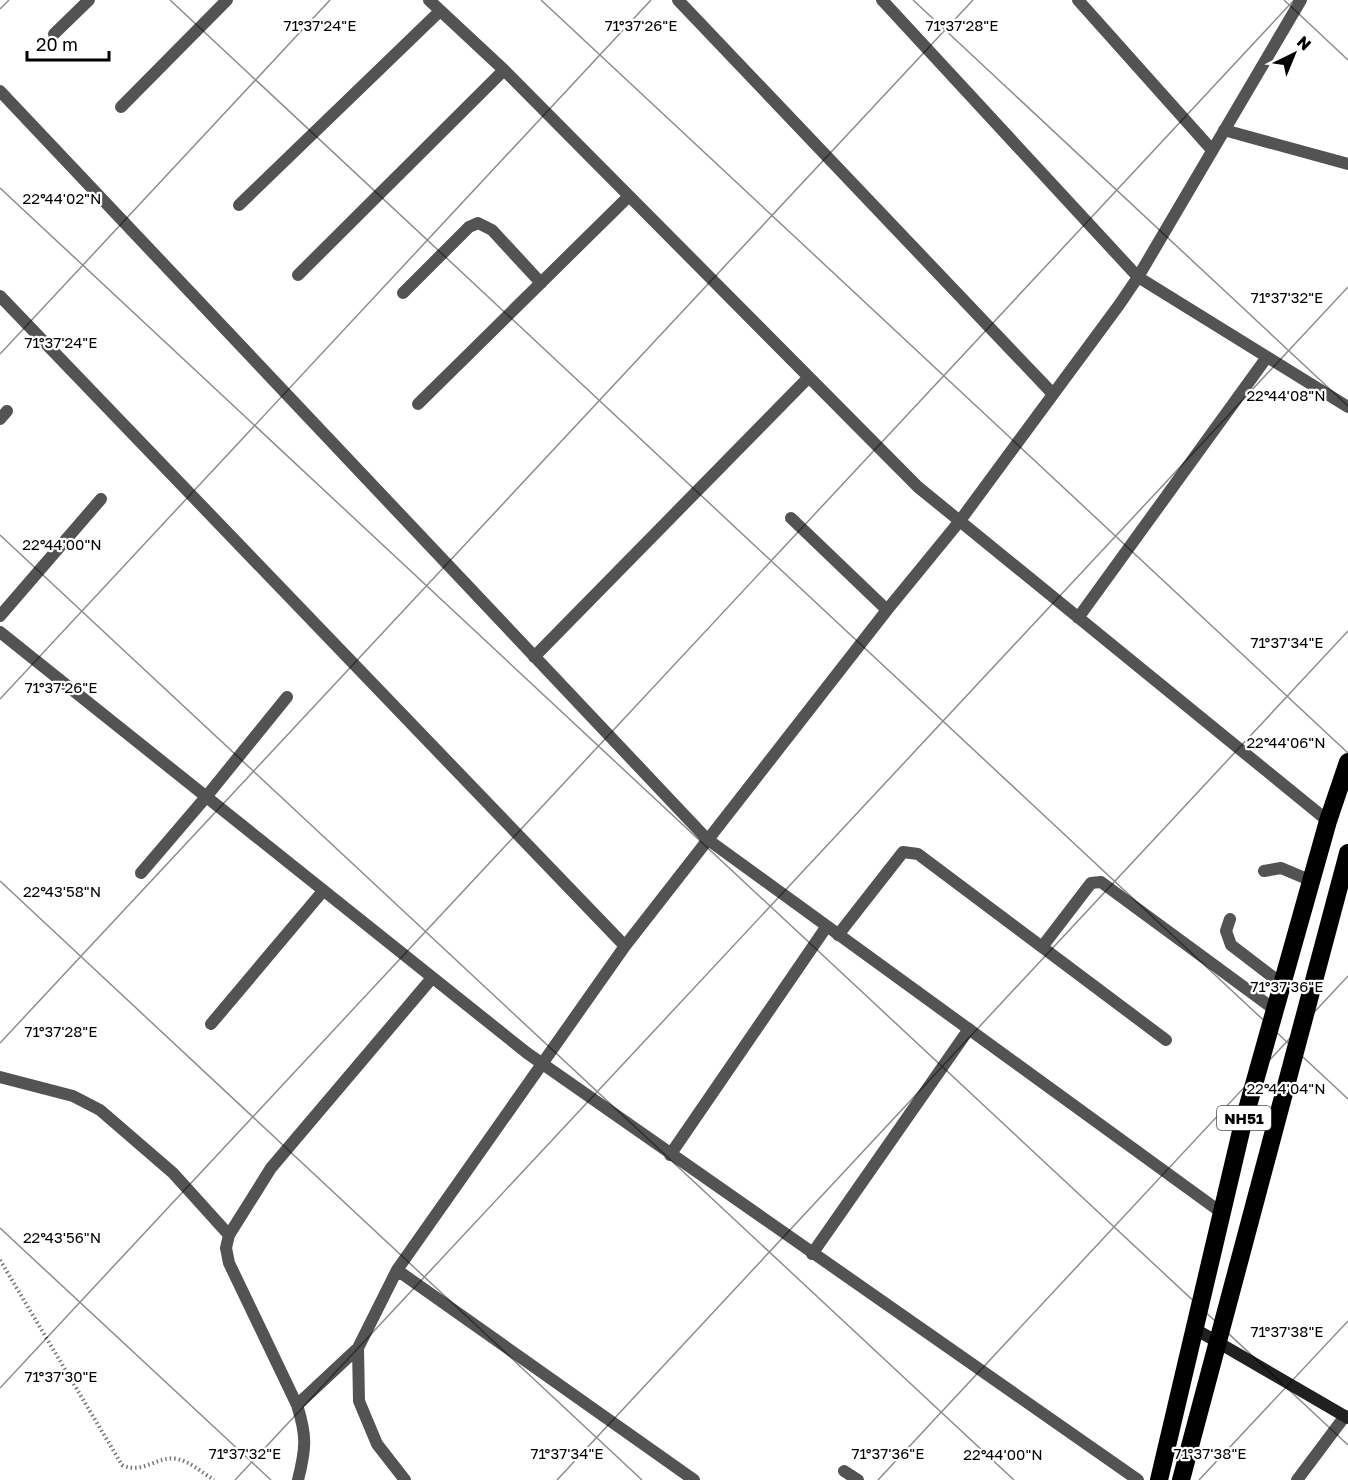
<svg xmlns="http://www.w3.org/2000/svg" width="1348" height="1480" font-family="'Golos Text',sans-serif">
<rect width="100%" height="100%" fill="#fff"/>
<g fill="none" stroke-linecap="round" stroke-linejoin="round">
<path stroke="#757575" stroke-width="4" stroke-dasharray="1.5 3" stroke-linecap="butt" d="M0,1260L122,1465C143,1475 157,1455 177,1459C189,1461 203,1473 214,1480"/>
<path stroke="#535353" stroke-width="12" d="M1264,871L1281,868L1312,881
M1230,919L1226,931L1231,945L1282,984
M838,935L903,852L918,854L1166,1040
M1042,947L1091,883L1101,882L1275,1010
M812,1254L969,1029"/>
<path stroke="#535353" stroke-width="12" d="M429,0L504,70L918,487L1328,821
M678,0L1053,394
M882,0L1138,277L1348,407
M1078,0L1212,150
M54,34L89,0
M0,91L707,839L1222,1213
M121,107L227,0
M1224,130L1348,164
M239,205L440,11
M298,275L504,70
M403,293L469,227L478,223L492,230L541,283
M0,296L625,946
M418,404L629,196
M0,419L7,411
M791,518L887,610
M0,616L101,499
M1078,618L1267,357
M0,632L527,1053L1138,1480
M534,657L809,377
M141,873L206,797L287,697
M211,1024L323,891
M0,1077L73,1096L100,1110L173,1173L229,1235
M670,1155L827,926
M397,1270L694,1480
M297,1405L358,1348
M844,1471L858,1480
M298,1480C306,1448 307,1436 297,1405L229,1263L226,1248L229,1235L271,1168L432,978
M405,1480L377,1444L359,1401L358,1348L397,1270L625,946L887,610L959,522L1119,305L1138,277L1301,0
M1297,1480L1345,1416"/>
<path stroke="#202020" stroke-width="12" d="M1195,1329L1348,1418"/>
<path stroke="#000" stroke-width="18" d="M1159,1480L1242,1127L1328,821L1348,762
M1181,1480L1348,853"/>
</g>
<path fill="none" stroke="#000" stroke-width="1.5" stroke-opacity="0.45" d="M170,0L1348,1099M541,0L1348,753M913,0L1348,406M1284,0L1348,60M0,9L9,0M0,188L1348,1445M0,354L330,0M0,535L1014,1480M0,699L651,0M0,881L642,1480M0,1043L973,0M0,1228L271,1480M0,1388L1294,0M235,1480L1348,287M557,1480L1348,631M878,1480L1348,976M1199,1480L1348,1321"/>
<g text-anchor="middle" dominant-baseline="central" stroke-width="4.5" stroke-linejoin="round" paint-order="stroke">
<rect fill="#fff" stroke="#4c4c4c" stroke-width="1.5" x="1217" y="1106" width="54" height="24" rx="4.5"/>
<g font-size="15" font-weight="bold" fill="#000">
<text x="1244" y="1118">NH51</text>
</g>
</g>
<g font-size="15" text-anchor="middle" fill="#000" stroke="#fff" stroke-width="4.5" stroke-linejoin="round" paint-order="stroke">
<text x="641" y="31">71°37'26"E</text>
<text x="962" y="31">71°37'28"E</text>
<text x="320" y="31">71°37'24"E</text>
<text x="62" y="204">22°44'02"N</text>
<text x="1287" y="303">71°37'32"E</text>
<text x="61" y="348">71°37'24"E</text>
<text x="1286" y="401">22°44'08"N</text>
<text x="62" y="550">22°44'00"N</text>
<text x="1287" y="648">71°37'34"E</text>
<text x="61" y="693">71°37'26"E</text>
<text x="1286" y="748">22°44'06"N</text>
<text x="62" y="897">22°43'58"N</text>
<text x="1287" y="992">71°37'36"E</text>
<text x="61" y="1037">71°37'28"E</text>
<text x="1286" y="1094">22°44'04"N</text>
<text x="62" y="1243">22°43'56"N</text>
<text x="1287" y="1337">71°37'38"E</text>
<text x="61" y="1382">71°37'30"E</text>
<text x="245" y="1459">71°37'32"E</text>
<text x="567" y="1459">71°37'34"E</text>
<text x="888" y="1459">71°37'36"E</text>
<text x="1210" y="1459">71°37'38"E</text>
<text x="1003" y="1460">22°44'00"N</text>
</g>
<g transform="translate(1294 54) rotate(43)" stroke="#ffffff" stroke-width="4.5" paint-order="stroke">
<path d="M0-4.5L10 22L0 15L-10 22Z" fill="#000000"/>
<text y="-9" font-size="16" font-weight="bold" text-anchor="middle" fill="#000000">N</text>
</g>
<path d="M27 51v9h82v-9" fill="none" stroke="#000000" stroke-width="3"/>
<text x="36" y="51" font-size="18" fill="#000000" stroke="#ffffff" stroke-width="4.5" paint-order="stroke">20 m</text>
</svg>
